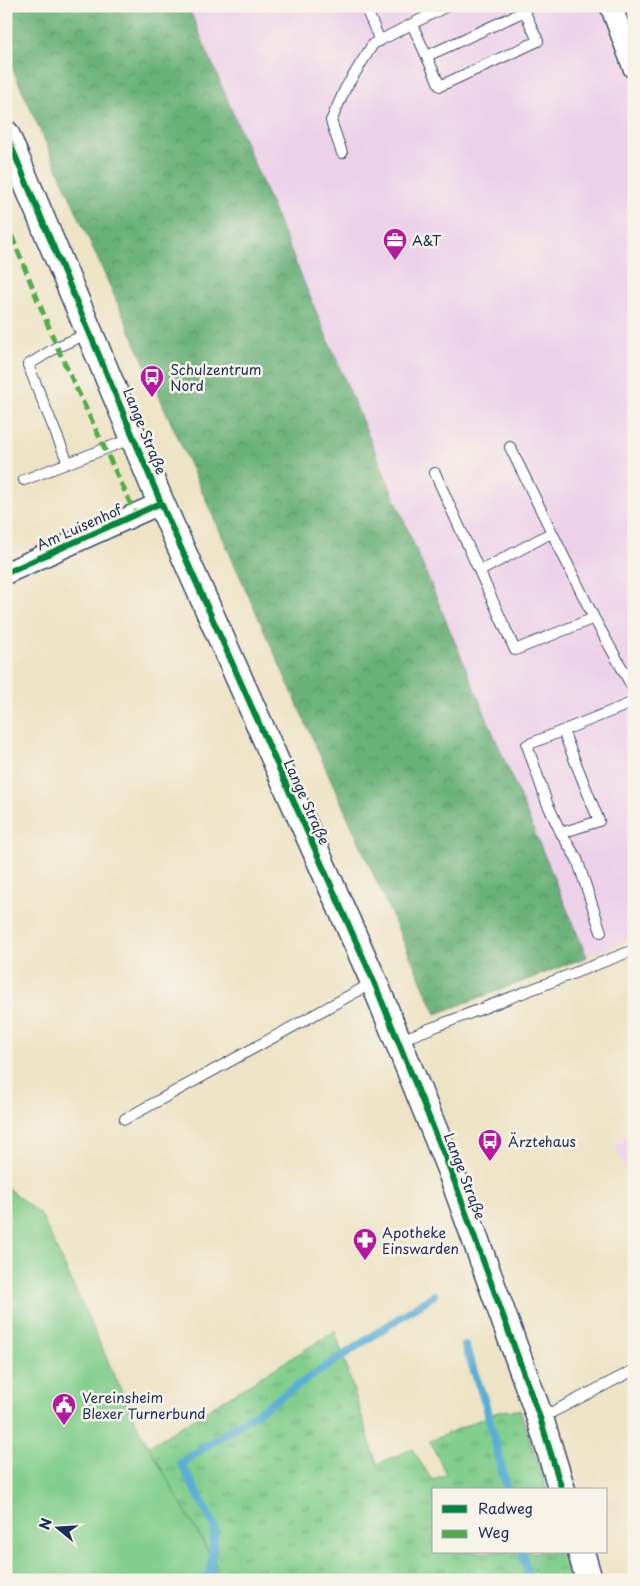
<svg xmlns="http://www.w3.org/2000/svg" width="640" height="1586" font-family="'Playpen Sans',sans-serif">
<defs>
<pattern id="grass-tufts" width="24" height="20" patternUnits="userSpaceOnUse" patternTransform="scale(1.25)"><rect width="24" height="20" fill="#82ce8d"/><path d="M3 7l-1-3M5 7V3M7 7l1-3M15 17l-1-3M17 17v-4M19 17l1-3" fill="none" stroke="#6aa876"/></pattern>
<pattern id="forest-crowns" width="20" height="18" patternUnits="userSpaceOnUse" patternTransform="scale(1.25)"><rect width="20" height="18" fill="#69b178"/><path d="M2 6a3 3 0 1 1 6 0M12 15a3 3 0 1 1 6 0" fill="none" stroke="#569066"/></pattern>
</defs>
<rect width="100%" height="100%" fill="#f7f3e8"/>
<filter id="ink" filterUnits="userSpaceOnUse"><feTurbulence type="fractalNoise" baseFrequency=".02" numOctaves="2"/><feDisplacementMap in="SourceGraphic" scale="10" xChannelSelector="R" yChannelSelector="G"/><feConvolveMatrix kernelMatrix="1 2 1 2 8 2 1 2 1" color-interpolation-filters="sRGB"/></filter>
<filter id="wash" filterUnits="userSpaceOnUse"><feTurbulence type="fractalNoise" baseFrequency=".0096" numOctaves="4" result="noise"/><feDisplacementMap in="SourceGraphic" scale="20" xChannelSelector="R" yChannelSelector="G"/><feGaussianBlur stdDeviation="1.12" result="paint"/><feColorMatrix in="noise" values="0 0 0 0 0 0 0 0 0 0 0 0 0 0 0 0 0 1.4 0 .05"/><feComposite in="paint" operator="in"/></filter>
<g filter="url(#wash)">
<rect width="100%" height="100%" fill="#ede3c5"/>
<path fill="#edd1e9" d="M188,6H634V936L587,957Z
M634,1131V1194L615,1144Z"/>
<path fill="url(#grass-tufts)" stroke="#4e7e76" d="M335,1331L377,1464L412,1449L432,1480L446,1474L430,1441L500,1411L520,1410L547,1490H434V1552H568L577,1580H197L218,1569L148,1447Z"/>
<path fill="url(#forest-crowns)" stroke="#42706b" d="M6,6H188L587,957L436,1014L6,54Z"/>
<path fill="#82ce8d" stroke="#4e7e76" d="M6,1187L41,1215L139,1429L218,1569L197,1580H6Z"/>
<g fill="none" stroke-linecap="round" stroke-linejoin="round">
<path stroke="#5aaed6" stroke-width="8" d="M465,1346L485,1402L507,1490
M522,1552L529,1580
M199,1580L210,1574L215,1527L181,1463L434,1295"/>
</g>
</g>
<g filter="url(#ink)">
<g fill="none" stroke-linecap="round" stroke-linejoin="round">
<defs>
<path id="service" d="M365,6L380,41
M412,24L440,86L538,41L522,6
M427,56L525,11
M342,153L331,121L345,89L373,44L447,6
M510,447L594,618L634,690
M68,463L28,365L57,347L89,333
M435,473L515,650L594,618
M24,480L133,438
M480,571L551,533
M561,833L599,821L563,731
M601,932L577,859L561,833L547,803L527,745L634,702
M398,1041L634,950
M125,1119L374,982
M541,1418L634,1370"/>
<path id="minor" d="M611,6L634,68
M6,573L161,503"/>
<path id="tertiary" d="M6,134L161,503L374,982L450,1169L540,1418L562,1490
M581,1552L589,1580"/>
</defs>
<use href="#service" stroke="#3a4a6d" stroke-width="12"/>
<use href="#minor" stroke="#3a4a6d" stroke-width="24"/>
<use href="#tertiary" stroke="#3a4a6d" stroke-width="29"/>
<use href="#service" stroke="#fff" stroke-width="10"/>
<use href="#minor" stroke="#fff" stroke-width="21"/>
<use href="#tertiary" stroke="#fff" stroke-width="26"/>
<path stroke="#52ab49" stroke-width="5" stroke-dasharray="10 5" stroke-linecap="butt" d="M6,222L57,347L136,515"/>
<defs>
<path id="cycleway" d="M6,134L161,503L374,982L450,1169L540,1418L562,1490
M6,573L161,503"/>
</defs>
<use href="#cycleway" stroke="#f7f3e8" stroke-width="9"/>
<use href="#cycleway" stroke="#00873e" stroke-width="6"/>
</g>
</g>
<defs>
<symbol id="office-pin" viewBox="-11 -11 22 30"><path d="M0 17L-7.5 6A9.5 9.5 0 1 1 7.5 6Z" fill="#b5179e" stroke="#f7f3e8"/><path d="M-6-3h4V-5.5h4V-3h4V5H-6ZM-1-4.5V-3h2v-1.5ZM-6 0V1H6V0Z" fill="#fff"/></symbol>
<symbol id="bus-pin" viewBox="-11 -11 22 30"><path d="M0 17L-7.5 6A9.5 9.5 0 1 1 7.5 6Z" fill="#b5179e" stroke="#f7f3e8"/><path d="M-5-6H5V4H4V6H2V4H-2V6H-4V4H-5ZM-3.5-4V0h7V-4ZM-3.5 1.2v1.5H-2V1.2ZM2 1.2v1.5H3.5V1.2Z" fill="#fff"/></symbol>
<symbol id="pharmacy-pin" viewBox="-11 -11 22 30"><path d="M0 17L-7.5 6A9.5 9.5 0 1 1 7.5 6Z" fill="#b5179e" stroke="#f7f3e8"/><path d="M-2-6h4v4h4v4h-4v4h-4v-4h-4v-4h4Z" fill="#fff"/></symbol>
<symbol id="civic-pin" viewBox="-11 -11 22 30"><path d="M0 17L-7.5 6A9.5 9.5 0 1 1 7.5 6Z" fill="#b5179e" stroke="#f7f3e8"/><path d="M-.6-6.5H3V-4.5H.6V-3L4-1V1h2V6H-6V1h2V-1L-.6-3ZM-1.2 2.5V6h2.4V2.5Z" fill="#fff"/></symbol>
</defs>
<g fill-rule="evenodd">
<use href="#office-pin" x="381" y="226" width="28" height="38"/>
<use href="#bus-pin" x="138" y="363" width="28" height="38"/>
<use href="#bus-pin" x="476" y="1127" width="28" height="38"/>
<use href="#pharmacy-pin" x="351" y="1226" width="28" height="38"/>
<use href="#civic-pin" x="50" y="1391" width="28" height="38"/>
</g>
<g text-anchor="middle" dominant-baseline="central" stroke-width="5" stroke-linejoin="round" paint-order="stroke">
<g font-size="14" fill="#1b2f5e" stroke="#f7f3e8" text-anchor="start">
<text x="412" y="240">A&amp;T</text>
<text x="170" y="369">Schulzentrum<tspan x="170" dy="16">Nord</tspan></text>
<text x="508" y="1141">Ärztehaus</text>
<text x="382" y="1232">Apotheke<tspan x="382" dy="16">Einswarden</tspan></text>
<text x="82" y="1397">Vereinsheim<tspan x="82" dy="16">Blexer Turnerbund</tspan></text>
</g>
<g font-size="14" fill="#1b2f5e" stroke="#f7f3e8">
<text transform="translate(145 431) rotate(68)">Lange Straße</text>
<text transform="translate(79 527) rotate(-24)">Am Luisenhof</text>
<text transform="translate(307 802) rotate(66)">Lange Straße</text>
<text transform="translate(465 1176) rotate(69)">Lange Straße</text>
</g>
</g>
<rect width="640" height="1586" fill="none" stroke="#f7f3e8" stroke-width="25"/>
<rect x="432" y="1488" width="175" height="65" fill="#f7f3e8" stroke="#9fa5b1"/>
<rect x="442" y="1505" width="25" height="8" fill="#00873e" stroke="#9fa5b1"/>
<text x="478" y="1514" font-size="15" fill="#1b2f5e">Radweg</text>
<rect x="442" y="1530" width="25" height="8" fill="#52ab49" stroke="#9fa5b1"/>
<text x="478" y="1538" font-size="15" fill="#1b2f5e">Weg</text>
<g transform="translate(58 1528) rotate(288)" stroke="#f7f3e8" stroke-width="4" paint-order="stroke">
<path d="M0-4L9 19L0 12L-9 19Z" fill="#1b2f5e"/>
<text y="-8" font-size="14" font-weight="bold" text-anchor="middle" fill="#1b2f5e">N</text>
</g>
</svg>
